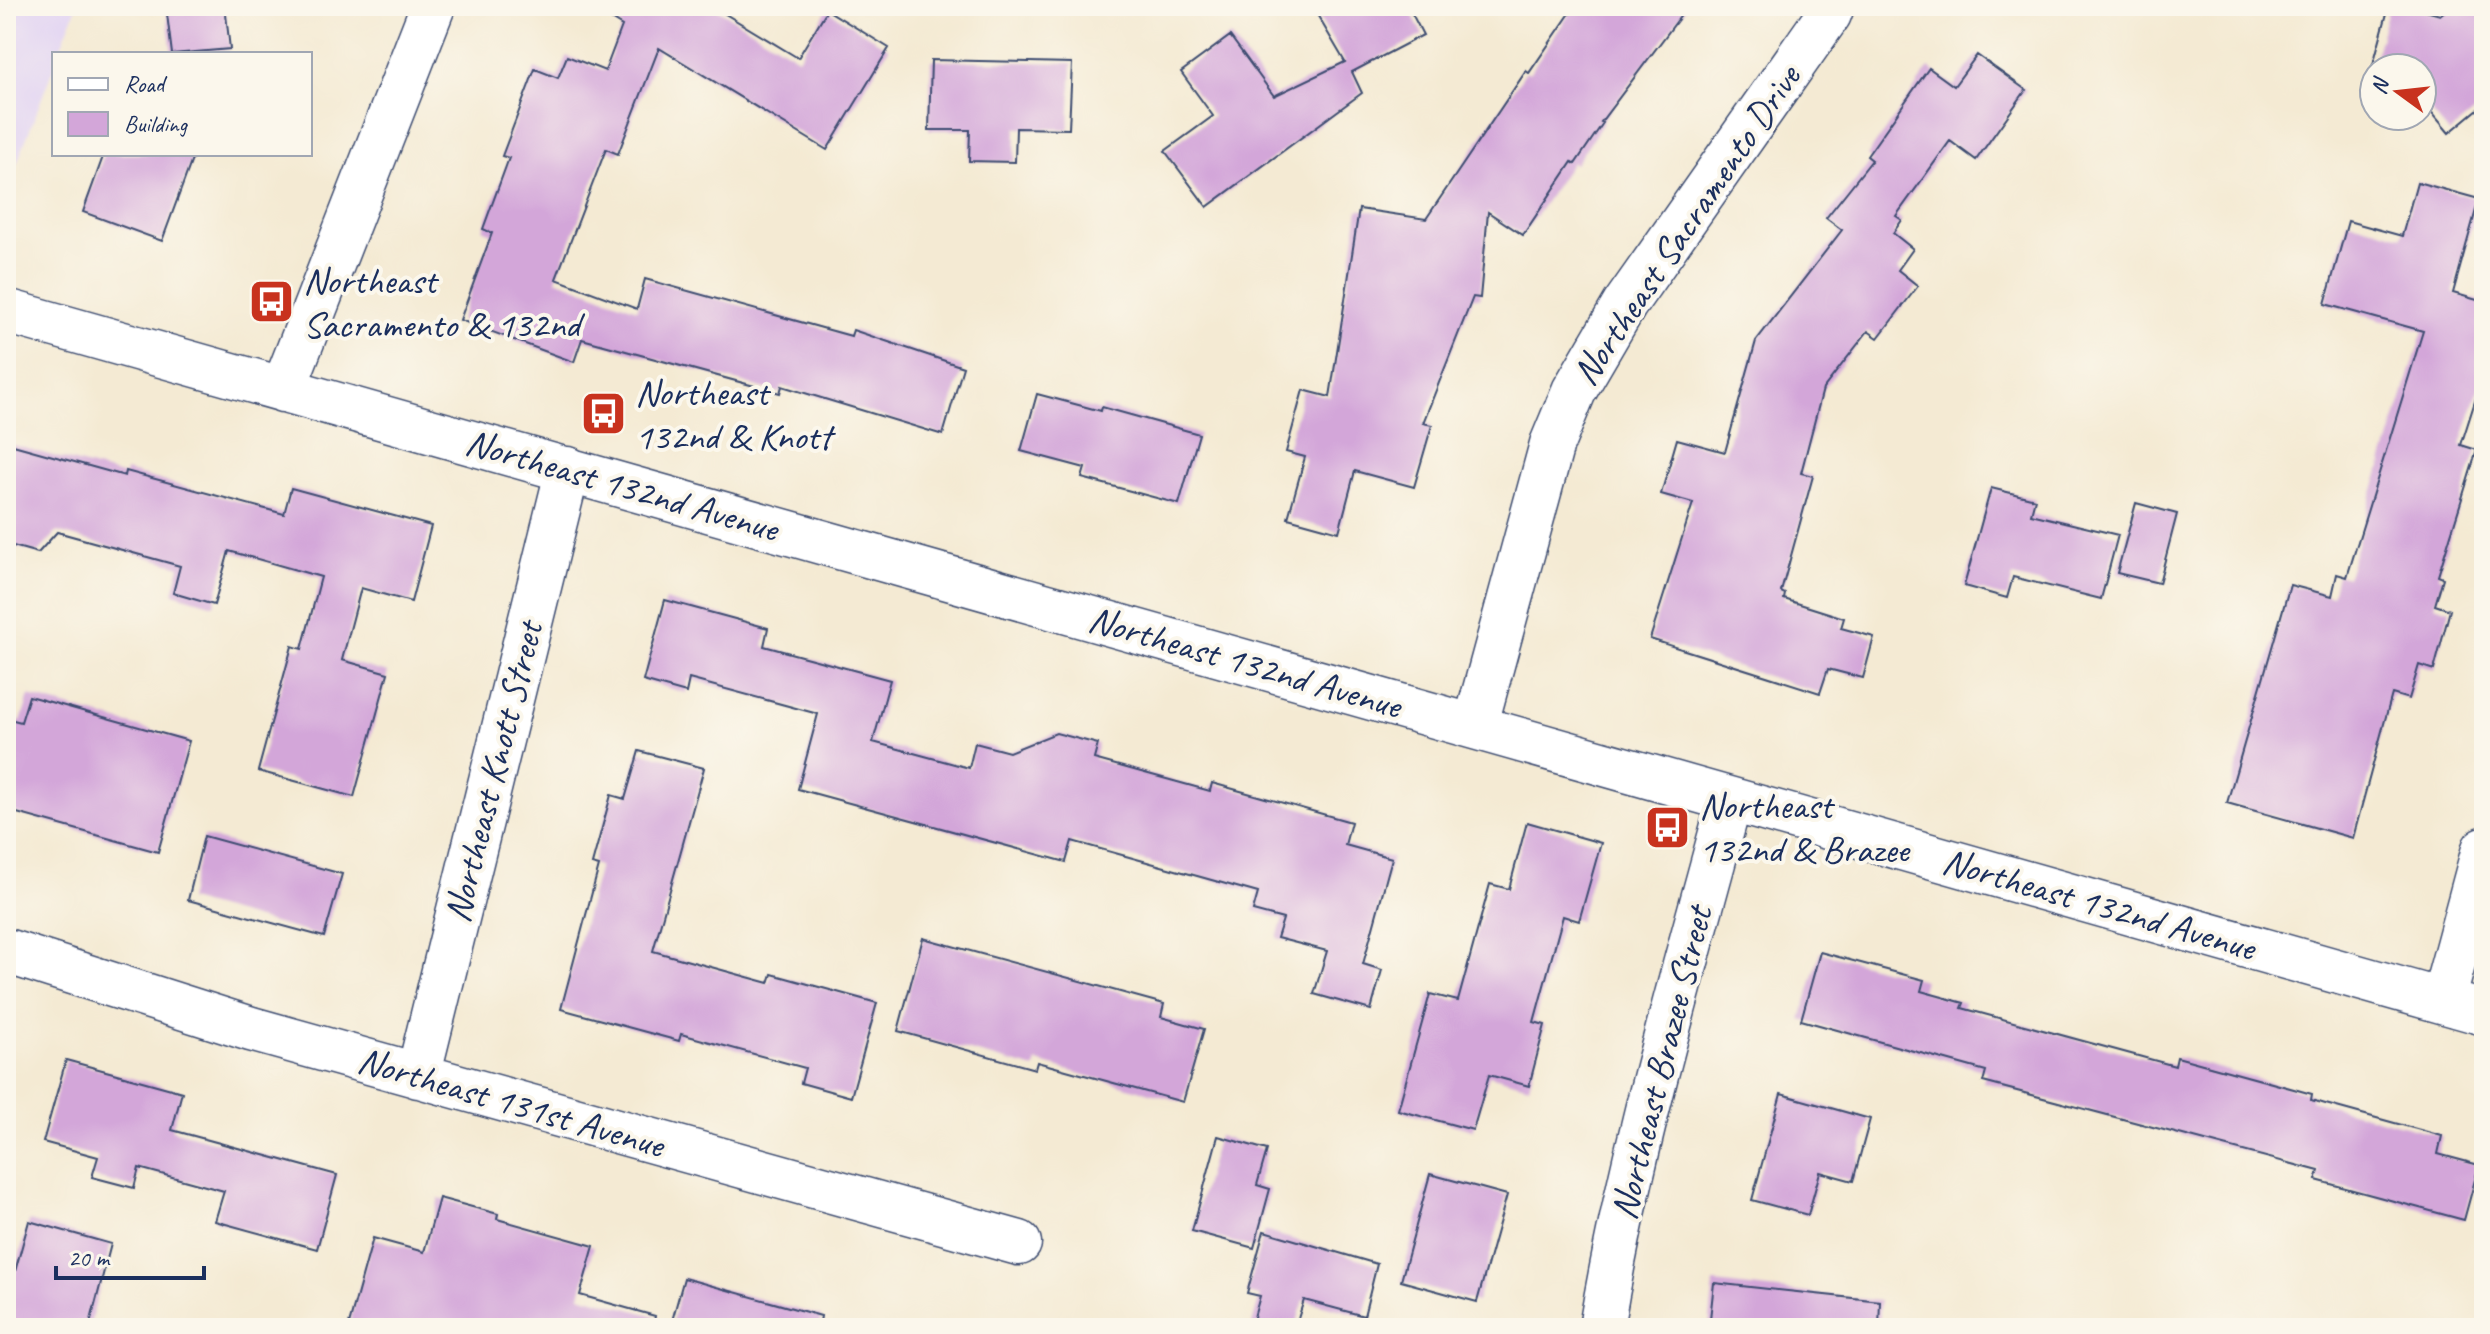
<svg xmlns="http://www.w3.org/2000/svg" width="2490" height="1334" font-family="Caveat,sans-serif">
<rect width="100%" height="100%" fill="#fbf7ec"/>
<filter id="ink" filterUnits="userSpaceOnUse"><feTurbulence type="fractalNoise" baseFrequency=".0125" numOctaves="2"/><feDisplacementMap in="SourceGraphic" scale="16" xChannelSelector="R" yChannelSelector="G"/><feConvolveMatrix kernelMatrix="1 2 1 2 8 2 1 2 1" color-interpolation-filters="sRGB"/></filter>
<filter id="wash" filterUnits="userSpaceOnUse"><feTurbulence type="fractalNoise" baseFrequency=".006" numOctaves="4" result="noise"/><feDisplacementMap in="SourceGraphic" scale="32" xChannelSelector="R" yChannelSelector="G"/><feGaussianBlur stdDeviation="1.8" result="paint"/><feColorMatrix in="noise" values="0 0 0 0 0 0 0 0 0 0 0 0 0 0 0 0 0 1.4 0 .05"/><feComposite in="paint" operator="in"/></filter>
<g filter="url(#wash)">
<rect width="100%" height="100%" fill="#f4ead3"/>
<path fill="#e2d4f3" d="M6,6H77L58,54H54V66L6,192Z
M158,1316L201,1328H155Z"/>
<g id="blocks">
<path fill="#d3a6d9" d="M166,6H225L230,49L172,54Z
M590,6H712L798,58L827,10L889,48L827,150L659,48L618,154L606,149L556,279L637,309L645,279L851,336L853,330L963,367L943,435L782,386L780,393L582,339L574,362L460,320L492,233L483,229L509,158L502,156L535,69L558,78L567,56L605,71L622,26Z
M1312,6H1408L1423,35L1352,72L1362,93L1207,207L1165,151L1213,116L1181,72L1230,36L1274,96L1345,62Z
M1575,6H1688L1601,122L1603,123L1575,164L1572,162L1523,235L1488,212L1480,298L1473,297L1423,423L1432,425L1414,487L1355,471L1339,532L1288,518L1305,457L1286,452L1303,390L1330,397L1359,209L1426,219L1526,71L1529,73Z
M2389,6H2407L2440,15L2451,6H2484V104L2449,133L2422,101V68H2374V84L2368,83Z
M1977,55L2026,90L1976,160L1950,141L1896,216L1902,220L1893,233L1913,249L1898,270L1918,286L1878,338L1868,331L1823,389L1801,473L1813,476L1781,592L1785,594L1784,599L1844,618L1841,628L1874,637L1863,678L1828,669L1820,693L1650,639L1693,503L1661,494L1677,439L1725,452L1756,341L1842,230L1826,218L1872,160L1867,156L1929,68L1954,86Z
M931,60L1072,63L1069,129L1016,128L1015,162L969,161L970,130H929Z
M104,154H194L162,241L83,212Z
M2417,182L2479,199L2453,293L2484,302V373L2461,445L2477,450L2438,576L2443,578L2435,605L2450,610L2434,670L2419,665L2409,699L2392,694L2353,838L2227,803L2290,585L2332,596L2337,574L2347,577L2423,331L2325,304L2348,221L2402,236Z
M1037,394L1101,411L1102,407L1199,434L1179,504L1082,478L1085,468L1021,451Z
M6,443L125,476L126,471L284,514L291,488L431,526L411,602L361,588L342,660L388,673L354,797L258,771L292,646L302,649L321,577L229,551L214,605L173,593L180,566L57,532L38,553L6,544Z
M1991,488L2035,499L2031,514L2118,535L2101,599L2013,577L2007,598L1964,586Z
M2136,503L2177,514L2159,583L2117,573Z
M665,600L768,628L764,646L890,680L873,742L969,768L975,743L1009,752L1056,733L1098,744L1094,759L1210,791L1212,783L1351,822L1345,845L1392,858L1363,964L1382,970L1371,1010L1314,994L1327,951L1277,938L1283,919L1253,911L1258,893L1072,841L1066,862L798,789L818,714L689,679L686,693L643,681Z
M29,696L189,741L158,852L6,810V718L21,722Z
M639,751L704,768L653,951L769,983L772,974L877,1003L851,1097L801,1083L805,1068L681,1034L679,1041L561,1009L599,866L592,864L611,795L625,799Z
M1527,822L1601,843L1579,921L1563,916L1534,1022L1545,1025L1529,1086L1489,1075L1473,1130L1398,1110L1430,994L1458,1001L1490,884L1509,889Z
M204,836L342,874L324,937L188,900Z
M923,938L1164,1004L1161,1017L1204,1029L1183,1102L1037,1062L1035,1069L898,1031Z
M1820,952L1924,980L1921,991L1964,1003L1962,1008L2175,1066L2177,1057L2312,1094L2311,1100L2442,1136L2438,1154L2479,1165L2464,1220L2316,1180L2319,1171L1983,1082L1986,1071L1801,1020Z
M66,1060L182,1092L172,1130L337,1175L317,1249L215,1221L224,1191L139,1168L134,1188L92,1177L98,1157L43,1142Z
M1781,1094L1870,1119L1853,1181L1820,1172L1808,1215L1752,1200Z
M1218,1136L1267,1150L1257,1185L1270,1189L1254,1248L1192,1231Z
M1430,1174L1507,1195L1477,1302L1401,1281Z
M439,1198L498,1214L497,1219L594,1246L580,1295L655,1316L653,1328H348L373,1238L424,1252Z
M29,1221L111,1244L89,1328H6V1304Z
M1264,1231L1377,1264L1364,1316L1304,1300L1295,1328H1251L1260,1296L1247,1293Z
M684,1278L821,1316L819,1328H670Z
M1714,1283L1880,1301L1879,1328H1709Z"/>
</g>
</g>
<g filter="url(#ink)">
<use href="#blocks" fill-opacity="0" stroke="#3c4b70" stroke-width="2"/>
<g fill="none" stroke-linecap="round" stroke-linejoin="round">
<defs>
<path id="minor" d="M6,311L2484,1013
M283,390L433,6
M1475,727L1552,444L1574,391L1625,304L1829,14L1832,6
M6,951L251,1029L1019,1243
M2443,1001L2484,849
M418,1076L568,469
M1601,1328C1631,1149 1683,975 1730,800"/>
</defs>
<use href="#minor" stroke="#3c4b70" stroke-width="47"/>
<use href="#minor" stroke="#fff" stroke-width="44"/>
</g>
</g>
<defs>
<symbol id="bus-square" viewBox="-11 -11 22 22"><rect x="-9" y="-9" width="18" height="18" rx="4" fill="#c8321e" stroke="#fbf7ec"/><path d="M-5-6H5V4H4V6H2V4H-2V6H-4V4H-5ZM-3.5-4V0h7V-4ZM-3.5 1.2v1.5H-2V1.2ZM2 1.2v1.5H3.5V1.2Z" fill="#fff"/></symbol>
</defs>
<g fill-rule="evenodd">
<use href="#bus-square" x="246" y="276" width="51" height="51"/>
<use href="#bus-square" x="578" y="388" width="51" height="51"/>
<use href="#bus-square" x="1642" y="802" width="51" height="51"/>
</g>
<g text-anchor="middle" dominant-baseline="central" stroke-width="8" stroke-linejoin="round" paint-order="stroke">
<g font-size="38" fill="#1b2f5e" stroke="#fbf7ec">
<text transform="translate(1686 225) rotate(-56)">Northeast Sacramento Drive</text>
<text transform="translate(622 485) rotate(16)">Northeast 132nd Avenue</text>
<text transform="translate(1245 662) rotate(16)">Northeast 132nd Avenue</text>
<text transform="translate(493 772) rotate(-76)">Northeast Knott Street</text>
<text transform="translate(2099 904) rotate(16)">Northeast 132nd Avenue</text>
<text transform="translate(1661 1063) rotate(-76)">Northeast Brazee Street</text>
<text transform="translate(511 1102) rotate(16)">Northeast 131st Avenue</text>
</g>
<g font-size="38" fill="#1b2f5e" stroke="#fbf7ec" text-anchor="start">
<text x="303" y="280">Northeast<tspan x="303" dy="44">Sacramento &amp; 132nd</tspan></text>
<text x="635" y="392">Northeast<tspan x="635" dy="44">132nd &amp; Knott</tspan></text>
<text x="1699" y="805">Northeast<tspan x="1699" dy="44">132nd &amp; Brazee</tspan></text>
</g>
</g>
<rect width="2490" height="1334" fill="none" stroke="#fbf7ec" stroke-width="32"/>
<rect x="52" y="52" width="260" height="104" fill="#fbf7ec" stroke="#a1a7b3" stroke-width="2"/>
<rect x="68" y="78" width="40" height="12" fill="#ffffff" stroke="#a1a7b3" stroke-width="2"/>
<text x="124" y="92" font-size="24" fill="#1b2f5e">Road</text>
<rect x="68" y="112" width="40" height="24" fill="#d3a6d9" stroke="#a1a7b3" stroke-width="2"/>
<text x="124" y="132" font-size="24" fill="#1b2f5e">Building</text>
<g transform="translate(2398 92) rotate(285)"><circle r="38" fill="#fbf7ec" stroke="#a1a7b3" stroke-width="2"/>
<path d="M0-6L14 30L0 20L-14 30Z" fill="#c8321e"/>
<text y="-12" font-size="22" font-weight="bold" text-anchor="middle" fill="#1b2f5e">N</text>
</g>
<path d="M56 1266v12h148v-12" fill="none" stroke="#1b2f5e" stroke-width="4"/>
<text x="68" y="1266" font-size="24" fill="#1b2f5e" stroke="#fbf7ec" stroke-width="6" paint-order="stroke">20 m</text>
</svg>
